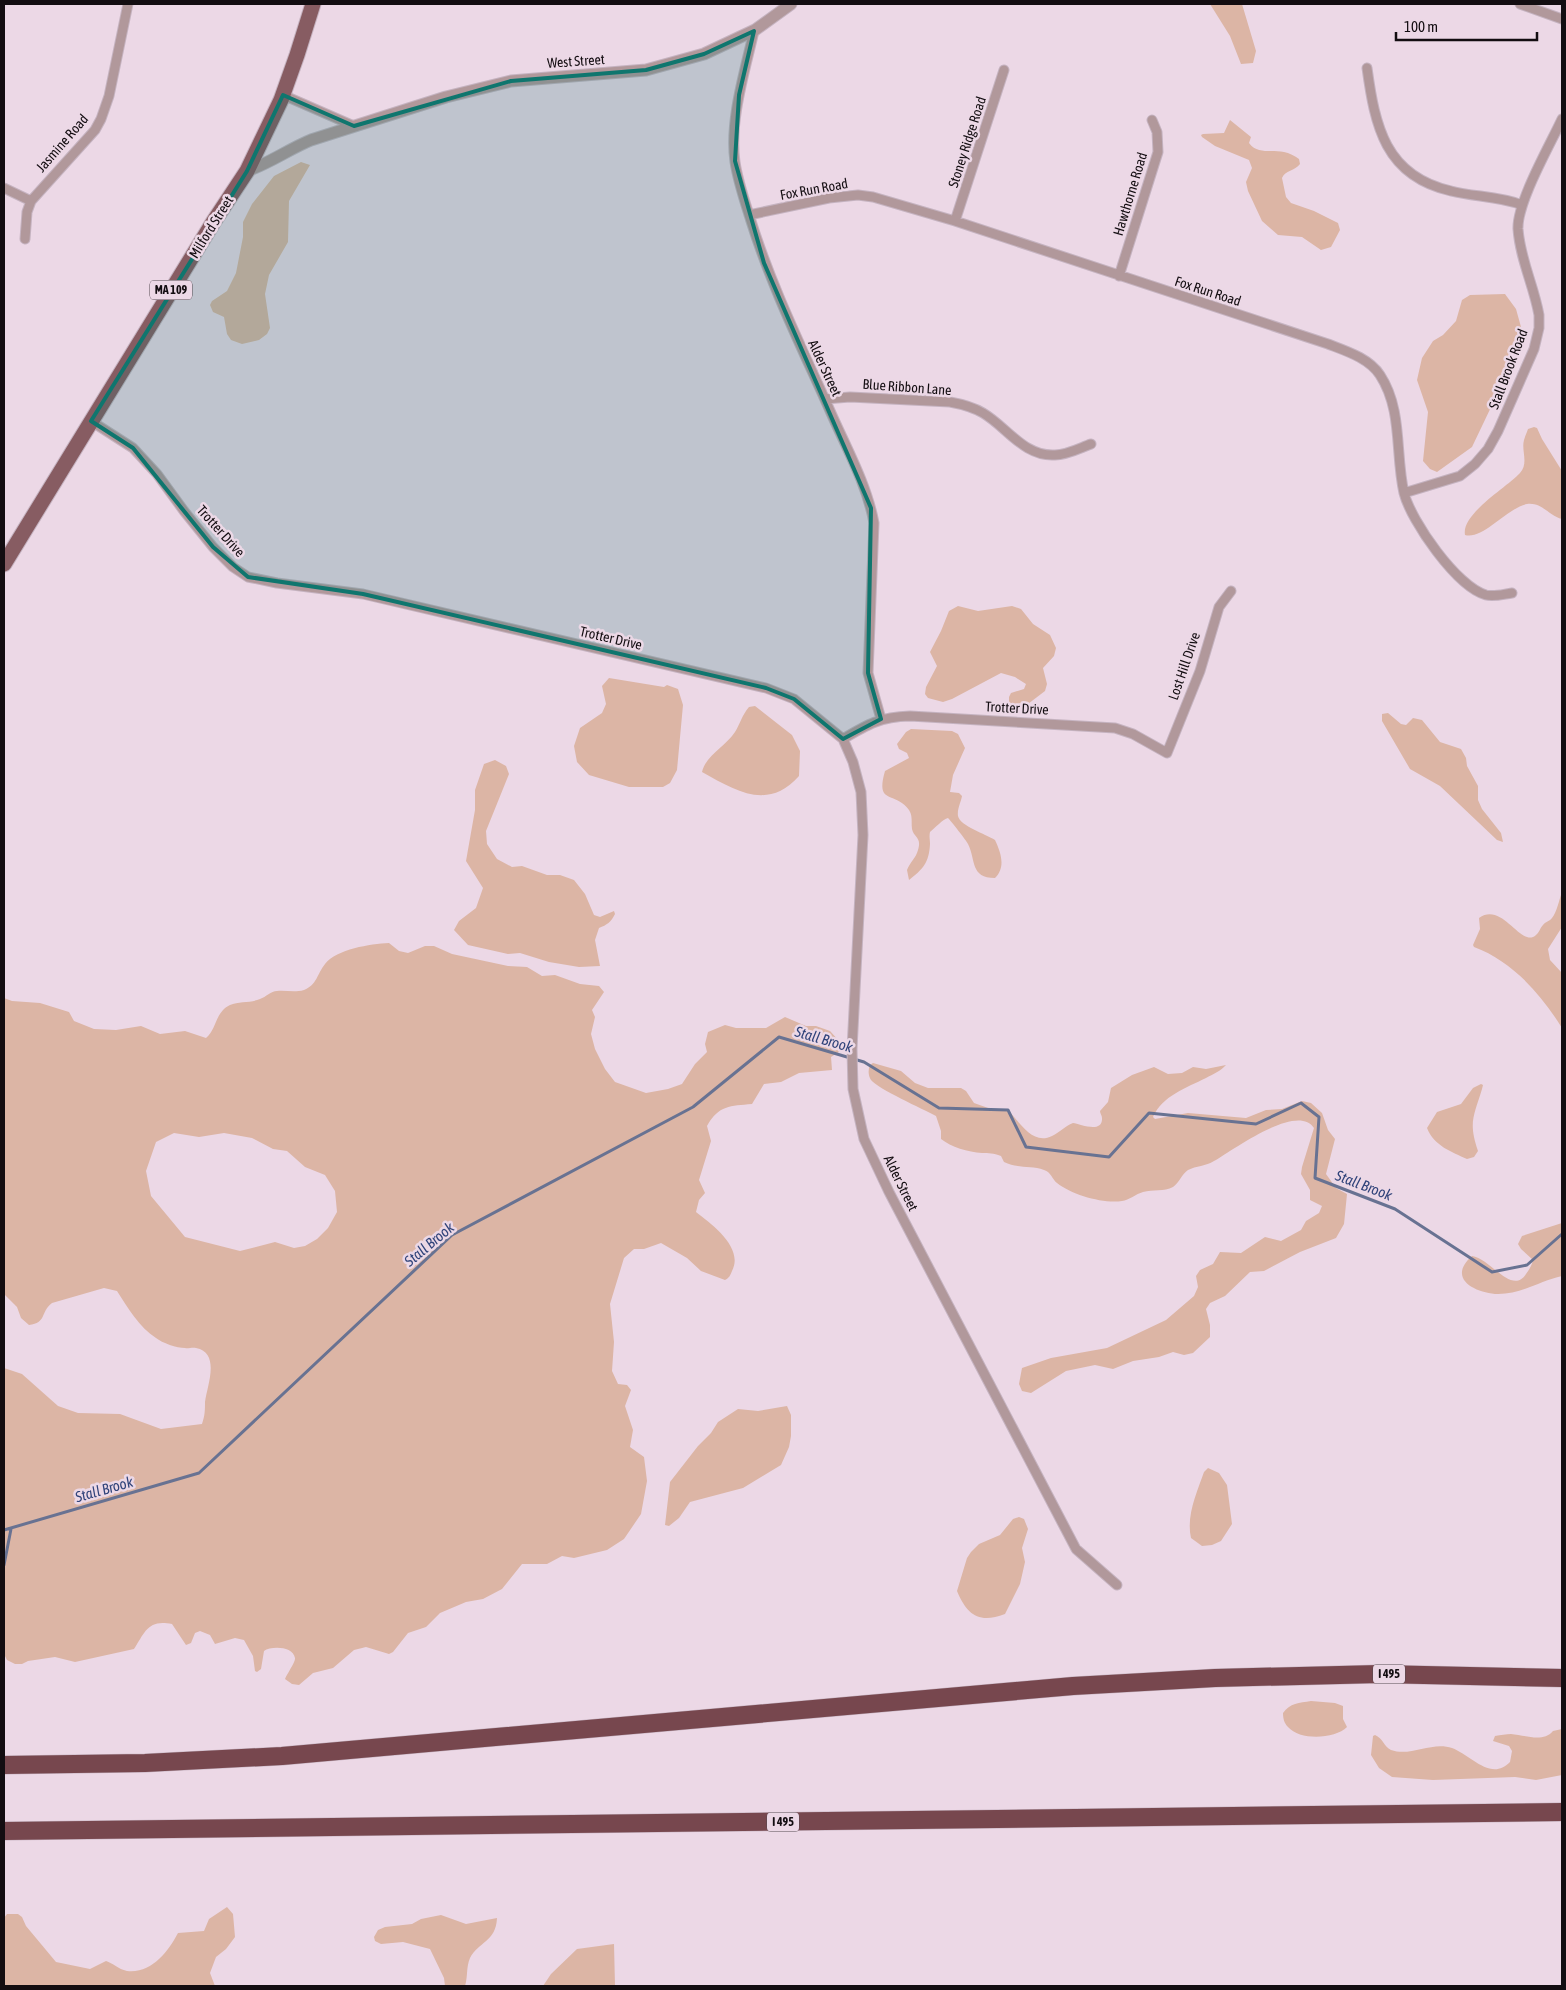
<svg xmlns="http://www.w3.org/2000/svg" width="1566" height="1990" font-family="'Asap Condensed',sans-serif">
<rect width="100%" height="100%" fill="#ecd8e6"/>
<path fill="#dcb5a5" fill-rule="evenodd" d="M1210,4H1242L1256,51L1253,63L1241,64L1230,36Z
M1230,120L1251,137L1249,143C1258,155 1271,149 1284,152C1289,153 1295,156 1299,159L1300,164C1295,171 1285,170 1282,178L1286,197L1291,203L1314,211L1338,223L1340,230L1331,247L1321,250L1302,237L1278,235L1262,221L1248,191L1246,182L1252,168L1249,160L1215,146L1202,137L1201,135L1203,134L1224,133Z
M301,162L310,165L289,201L288,242L269,275L265,294L270,328L267,334L259,340L242,344L231,340L227,334L224,317L213,312L210,305L212,301L227,291L236,273L243,237V222L252,204L274,176Z
M1505,294L1516,309L1521,327L1512,358L1493,403L1472,447L1437,472L1430,469L1423,461L1428,412L1417,380L1422,358L1433,341L1443,335L1456,321L1462,300L1470,295Z
M1534,427L1537,428L1542,439L1562,471V519C1549,516 1542,502 1527,504C1507,508 1483,540 1465,535C1461,514 1506,488 1520,473C1529,463 1521,451 1524,440C1525,436 1527,432 1528,429Z
M958,606L978,611L1012,606L1021,609L1033,624L1050,635L1056,648L1054,656L1043,668L1047,684L1045,691L1024,707L1015,705L1009,702V697L1011,693L1024,689L1026,684L1015,677L1001,673L952,699L943,702L928,698L925,694L926,687L937,666L930,652L941,631L949,611Z
M609,678L664,687L667,685L678,689L683,705L677,770L670,783L663,787H629L589,775L577,762L574,746L580,728L602,713L606,704L602,686Z
M755,706L792,735L800,751L799,776C768,811 736,791 702,772C706,755 725,747 735,732C740,724 742,715 749,707Z
M1388,713L1401,724L1406,725L1413,718L1422,720L1440,742L1461,749L1466,758L1467,766L1478,786V800L1482,809L1501,833L1503,842L1497,840L1440,786L1410,769L1382,721V714Z
M911,729L952,731L958,734L965,748L953,775L950,792L959,793L962,796C961,802 957,809 958,816C960,826 986,834 995,840C1001,853 1006,867 995,878C970,878 976,860 968,844C966,840 951,821 948,818C943,819 935,828 930,832C929,837 930,839 930,844C929,863 923,869 909,880L907,870C910,862 916,858 918,850C922,837 914,838 912,829C911,822 913,816 909,810C895,790 875,806 885,771L909,758L907,753L899,749L897,744L906,732Z
M495,760L506,766L509,774L486,831L487,844L497,859L512,867L522,866L547,875H560L574,880L585,894L594,915L600,917L614,911L615,914C611,922 607,925 599,928L595,940L600,966L579,967L549,962L520,953L508,954L468,945L454,930L459,921L476,908L483,888L466,861L475,810V790L484,764Z
M1562,892V927L1548,949L1550,960L1562,973V1028C1541,994 1512,961 1474,947L1473,945L1480,929L1479,918C1503,901 1521,949 1536,935C1539,933 1540,928 1543,925C1545,922 1550,921 1552,918C1557,912 1559,900 1562,892Z
M389,943L399,951L408,953L425,946H434L452,954L508,966L527,967L542,976L555,975L580,984L599,986L604,992L592,1010L595,1017L591,1034L595,1049L605,1069L615,1082L646,1093L668,1089L682,1084L695,1064L707,1052L705,1044L708,1032L725,1025L736,1028H766L785,1017L806,1026H816L830,1031L840,1042L842,1050L831,1057L832,1070L799,1073L781,1082L764,1084L752,1104C730,1106 719,1105 707,1126L711,1141L699,1180L705,1193L699,1200L696,1212C713,1225 744,1248 732,1271C730,1276 729,1278 725,1280L701,1271L687,1258L661,1243L644,1249H634L624,1258L610,1304L614,1342L612,1371L618,1384L627,1385L631,1390L625,1406L633,1430L630,1447L644,1457L647,1481L641,1514L624,1539L607,1550L574,1558L562,1556L547,1564H522L502,1589L483,1599L466,1602L440,1613L426,1627L408,1633L393,1652L389,1654L366,1647L354,1650L333,1668L313,1673L299,1685L292,1684L285,1679C287,1674 296,1661 295,1658C293,1646 271,1646 264,1651L261,1669L257,1672L255,1671L253,1656L244,1640L235,1638L215,1644L210,1635L200,1631L195,1633L191,1643L186,1645L172,1624C148,1619 145,1632 134,1649L75,1662L55,1657L28,1661L22,1664H15L7,1660L4,1654V1368L22,1374L58,1406L78,1413L120,1414L161,1429L202,1424C205,1415 205,1410 205,1402C207,1386 221,1353 196,1348C192,1347 188,1349 185,1348C177,1348 162,1343 156,1338C139,1327 128,1308 117,1291L104,1288L52,1303C40,1312 47,1323 29,1325L21,1318L17,1307L4,1294V998L12,1001L40,1003L69,1012L74,1021L94,1029L116,1030L141,1026L160,1034L185,1031L206,1038C217,1029 215,1012 230,1005C239,1001 251,1003 260,999C266,997 271,991 277,991C286,990 294,993 304,990C317,985 317,974 325,964C337,949 370,944 389,943ZM174,1133L199,1137L224,1133L252,1138L273,1149L287,1151L305,1167L325,1175L335,1191L337,1212L328,1228L317,1239L305,1246L294,1248L275,1242L240,1251L185,1237L151,1196L146,1171L156,1142Z
M873,1063L901,1071L915,1083L928,1088H961L966,1091L974,1103L991,1109H1007C1019,1121 1032,1146 1052,1136C1060,1132 1065,1126 1073,1123C1080,1124 1103,1134 1102,1118C1102,1116 1100,1113 1100,1111L1108,1102L1111,1088L1132,1075L1154,1067L1168,1074L1182,1073L1193,1067L1206,1069L1226,1065C1221,1071 1213,1074 1206,1078C1186,1088 1162,1096 1153,1117L1155,1119L1188,1113L1246,1118L1266,1110L1282,1109L1302,1101L1311,1103L1322,1113L1328,1130L1335,1139L1326,1174L1336,1188L1347,1194L1344,1224L1336,1238L1300,1252L1264,1271L1250,1272L1225,1296L1210,1303L1206,1309L1210,1325V1337L1193,1353L1184,1355L1173,1352L1159,1357L1133,1361L1113,1369L1095,1365L1066,1371L1031,1393L1022,1391L1019,1384L1022,1368L1051,1358L1107,1348L1166,1320L1194,1296L1198,1287L1196,1276L1200,1270L1213,1264L1220,1252L1241,1253L1265,1237L1281,1241L1301,1230L1306,1221L1319,1213L1322,1206L1310,1200V1190L1301,1174L1302,1167L1314,1128C1297,1102 1232,1151 1214,1161C1206,1166 1196,1166 1188,1170C1182,1174 1179,1183 1173,1187C1164,1192 1153,1189 1143,1192C1136,1194 1129,1200 1122,1201C1104,1204 1072,1195 1057,1183C1052,1179 1051,1172 1044,1170C1031,1165 1019,1169 1004,1162L1001,1156C993,1153 989,1153 982,1153C968,1152 951,1147 941,1139V1131L936,1116C923,1109 878,1089 871,1080C868,1075 868,1070 870,1065Z
M1481,1084L1483,1085L1482,1089C1474,1116 1468,1122 1478,1151L1474,1157L1467,1159C1452,1152 1434,1146 1427,1128L1437,1112L1461,1104L1473,1088Z
M1562,1223V1276C1540,1281 1521,1294 1498,1294C1476,1293 1446,1279 1472,1256C1490,1258 1512,1296 1526,1274C1529,1270 1532,1265 1533,1260L1521,1249L1518,1244L1522,1236Z
M787,1406L791,1415V1436L789,1447L781,1465L743,1488L690,1502L679,1518L669,1526L665,1525L670,1482L698,1446L711,1433L718,1422L738,1409L758,1411Z
M1208,1468L1219,1473L1227,1485L1232,1524L1221,1541L1212,1545L1202,1546L1191,1538C1186,1516 1197,1492 1204,1472Z
M1019,1517L1024,1519L1028,1529L1022,1548L1025,1562L1020,1584L1005,1614C979,1624 967,1615 957,1591L967,1558L971,1552L979,1544L1000,1535L1013,1519Z
M1311,1701L1335,1703L1343,1706V1719L1347,1727C1335,1739 1300,1741 1288,1727C1284,1723 1283,1718 1283,1713C1290,1703 1299,1703 1311,1701Z
M1562,1729V1775L1536,1780L1515,1777L1433,1780L1392,1777L1379,1768L1371,1755L1373,1736L1375,1735C1383,1738 1384,1747 1391,1750C1411,1757 1432,1741 1452,1748C1471,1755 1491,1782 1510,1762L1512,1751L1509,1746L1493,1741L1495,1736C1501,1735 1506,1734 1511,1734C1525,1735 1543,1743 1553,1731Z
M227,1907L233,1914L235,1937L226,1949L216,1957L210,1973L215,1986H4V1918L7,1914H18L22,1917L26,1926L56,1962L90,1969L106,1961C113,1963 118,1969 127,1971C151,1974 168,1952 178,1933L204,1931L209,1919Z
M441,1915L466,1924L497,1918C496,1942 478,1942 470,1958C466,1967 468,1977 465,1986H445L444,1978L430,1949L403,1942L381,1944L375,1941L374,1937L378,1930L385,1927L412,1924L421,1919Z
M614,1944L615,1986H543L551,1974L577,1949Z"/>
<g fill="none" stroke-linecap="round" stroke-linejoin="round">
<path stroke="#687292" stroke-width="3" d="M4,1530L199,1473L452,1235L693,1107L779,1037L864,1062L939,1108L1008,1110L1026,1147L1109,1157L1149,1113L1256,1124L1301,1103L1319,1117L1315,1178L1395,1209L1492,1272L1527,1265L1562,1234
M4,1565L11,1529"/>
<defs>
<path id="minor" d="M1520,4L1562,19
M754,31C745,71 729,121 735,162C738,182 745,202 751,221C772,288 803,350 831,413C847,449 867,485 874,523L868,673L881,719
M1367,68C1375,126 1385,176 1451,191C1474,197 1499,196 1522,205
M283,95L354,126
M4,188L31,201
M749,215L829,198L858,195L873,197L955,221L1328,344C1346,351 1369,358 1380,375C1403,410 1395,454 1404,493C1411,521 1457,587 1486,595C1494,597 1504,594 1512,593
M955,221L1004,70
M25,239L27,212L31,201L95,130L101,119L109,96L128,4
M1119,276L1158,152L1157,132L1152,120
M825,399L850,397L950,402C961,404 973,407 983,413C1007,427 1024,457 1055,455C1067,455 1080,448 1091,444
M91,421L133,448L157,474L184,511L213,547L233,567L248,577L277,583L363,594L766,688L794,699L843,739C868,724 880,717 910,716L1115,728L1133,734L1167,753L1200,671L1219,607L1231,591
M1404,493L1460,476L1475,464L1488,449L1498,431L1534,349L1539,328V315C1534,286 1520,259 1518,229C1517,202 1550,145 1562,119
M843,739L853,762L861,792L863,835L852,1049L853,1089L864,1139L889,1192L1076,1549L1117,1585"/>
<path id="tertiary" d="M247,171C270,163 289,149 311,140L446,97L511,81L646,70L704,54L755,30L791,4"/>
<path id="primary" d="M4,564L214,221L247,171L281,100L297,55L313,4"/>
<path id="motorway" d="M4,1765L145,1763L282,1756L1073,1686L1215,1678L1379,1674L1562,1678
M4,1831L1562,1812"/>
</defs>
<use href="#minor" stroke="#c5b3c0" stroke-width="11"/>
<use href="#tertiary" stroke="#c5b3c0" stroke-width="13"/>
<use href="#primary" stroke="#c5b3c0" stroke-width="17"/>
<use href="#motorway" stroke="#c5b3c0" stroke-width="19"/>
<use href="#minor" stroke="#b1989b" stroke-width="9"/>
<use href="#tertiary" stroke="#b1989b" stroke-width="11"/>
<use href="#primary" stroke="#875c62" stroke-width="15"/>
<use href="#motorway" stroke="#77474e" stroke-width="18"/>
</g>
<path fill="#0f766e" fill-opacity="0.2" stroke="#0f766e" stroke-width="4" stroke-linejoin="round" d="M754,31L739,95L735,161L764,263L871,508L868,673L881,719L843,739L794,699L766,688L363,594L248,577L213,547L133,448L91,421L247,171L283,95L354,126L511,81L646,70L704,54Z"/>
<g text-anchor="middle" dominant-baseline="central" stroke-width="5" stroke-linejoin="round" paint-order="stroke">
<g fill="#ecd8e6" stroke="#544a51" stroke-width="1">
<rect x="150" y="280.5" width="42" height="19" rx="4"/>
<rect x="1373" y="1664.5" width="32" height="19" rx="4"/>
<rect x="767" y="1812.5" width="32" height="19" rx="4"/>
</g>
<g font-size="12" font-weight="bold" fill="#130d11">
<text x="171" y="290">MA 109</text>
<text x="1389" y="1674">I 495</text>
<text x="783" y="1822">I 495</text>
</g>
<g font-size="14" fill="#130d11" stroke="#ecd8e6">
<text transform="translate(576 61) rotate(-4)">West Street</text>
<text transform="translate(967 142) rotate(-72)">Stoney Ridge Road</text>
<text transform="translate(62 143) rotate(-49)">Jasmine Road</text>
<text transform="translate(814 189) rotate(-10)">Fox Run Road</text>
<text transform="translate(1130 194) rotate(-73)">Hawthorne Road</text>
<text transform="translate(211 227) rotate(-58)">Milford Street</text>
<text transform="translate(1208 291) rotate(18)">Fox Run Road</text>
<text transform="translate(825 368) rotate(65)">Alder Street</text>
<text transform="translate(1508 369) rotate(-69)">Stall Brook Road</text>
<text transform="translate(907 387) rotate(4)">Blue Ribbon Lane</text>
<text transform="translate(221 531) rotate(48)">Trotter Drive</text>
<text transform="translate(611 638) rotate(13)">Trotter Drive</text>
<text transform="translate(1184 666) rotate(-71)">Lost Hill Drive</text>
<text transform="translate(1017 708) rotate(3)">Trotter Drive</text>
<text transform="translate(901 1183) rotate(64)">Alder Street</text>
</g>
<g font-size="15" font-style="italic" fill="#30437a" stroke="#ecd8e6">
<text transform="translate(824 1039) rotate(16)">Stall Brook</text>
<text transform="translate(1364 1185) rotate(21)">Stall Brook</text>
<text transform="translate(429 1244) rotate(-40)">Stall Brook</text>
<text transform="translate(104 1489) rotate(-16)">Stall Brook</text>
</g>
</g>
<rect width="1566" height="1990" fill="none" stroke="#130d11" stroke-width="10"/>
<path d="M1396 32v8h141v-8" fill="none" stroke="#130d11" stroke-width="2.5"/>
<text x="1404" y="32" font-size="15" fill="#130d11" stroke="#ecd8e6" stroke-width="4" paint-order="stroke">100 m</text>
</svg>
